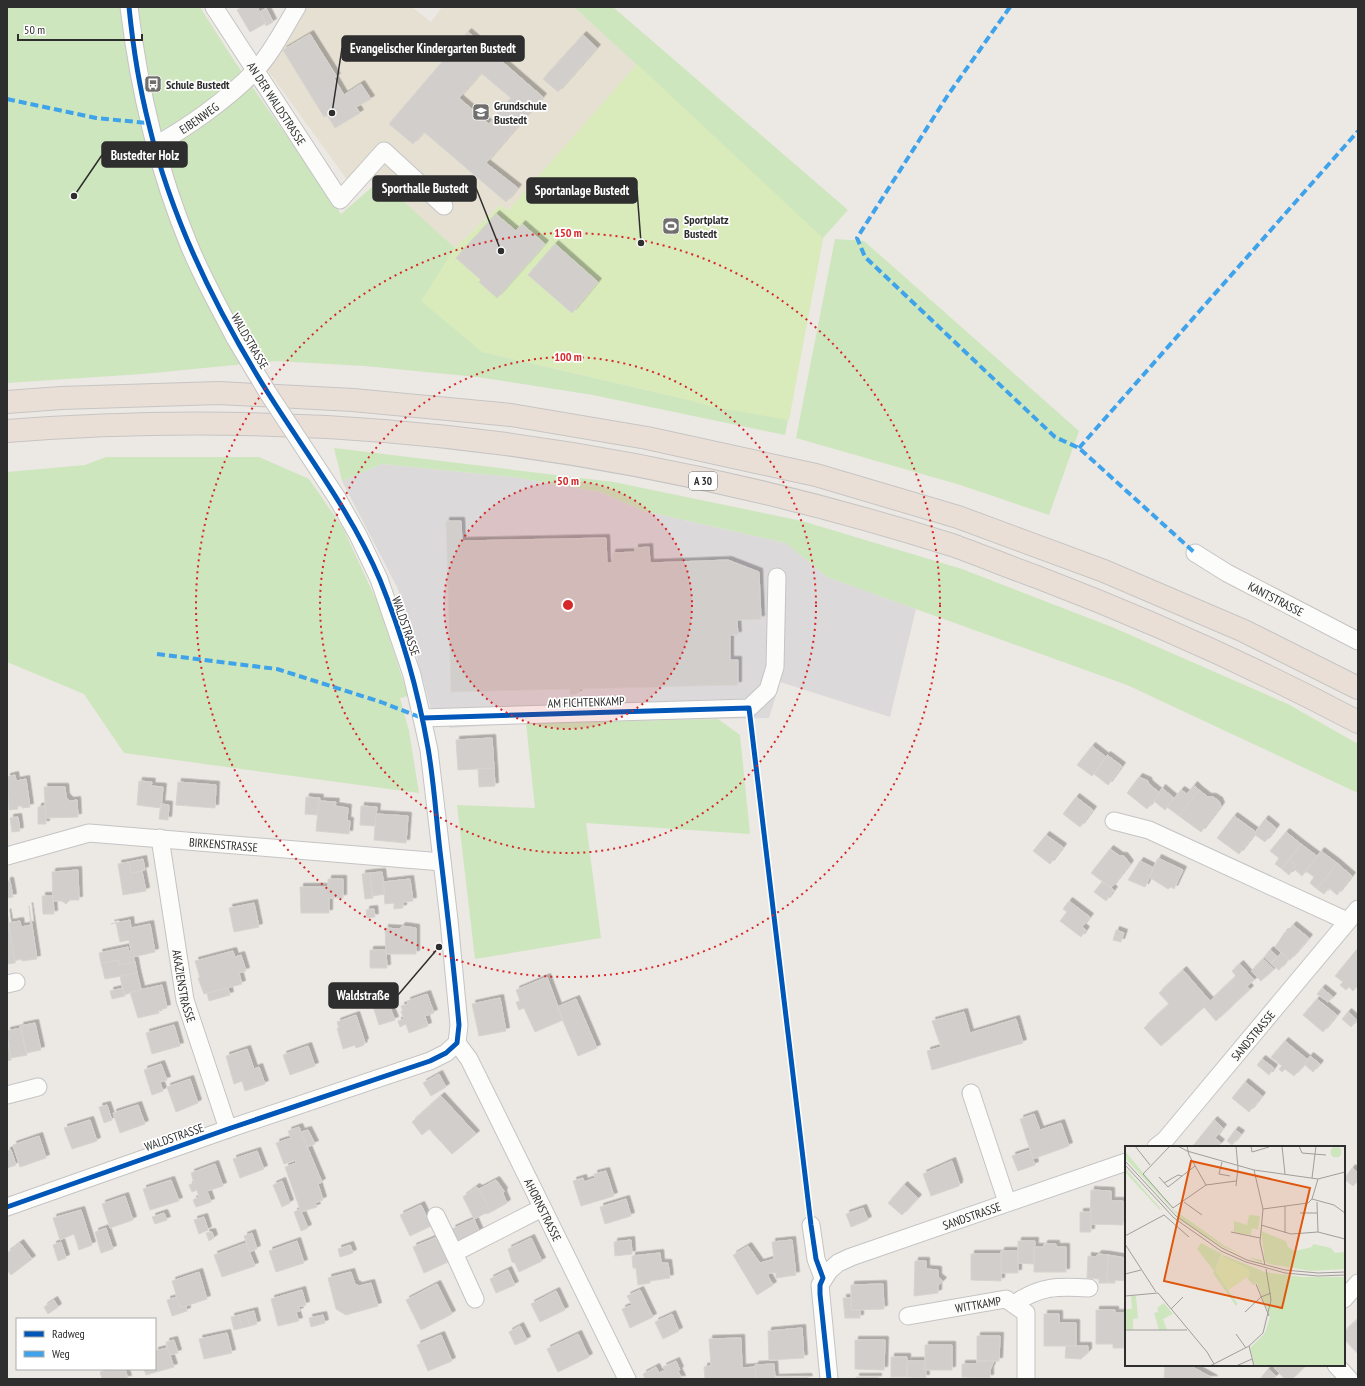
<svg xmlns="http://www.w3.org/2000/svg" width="1365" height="1386" font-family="'PT Sans Narrow',sans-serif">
<defs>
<filter id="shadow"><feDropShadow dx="3.5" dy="-3.5" stdDeviation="0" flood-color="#0004"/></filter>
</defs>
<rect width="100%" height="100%" fill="#ece8e4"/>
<path fill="#dcd9db" d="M382,464L513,477L601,492L644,511L786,543L827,577L916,609L890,717L780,682L769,718L526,723L450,728L431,709L398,589L342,481Z"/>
<path fill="#e6e0d3" d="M305,7H412L431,22L442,7H574L637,64L508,211L500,205L455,248L380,181H348L266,68Z"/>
<path fill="#cee6be" d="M7,7H200L233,59L341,214L380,180L455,248L422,301L483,352L685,399L514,204L637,65L574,7H613L848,210L823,238L785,435L593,395L477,377L365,366L276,361L142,374L7,383Z
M835,239L864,241L1079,431L1049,515L957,484L796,438Z
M334,448L614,482L802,521L962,569L1112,627L1288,704L1358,744V793L1127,685L827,577L786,543L644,511L601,492L513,477L382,464L342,481Z
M106,457H259L309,479L343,528L379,606L408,696L400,698L409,731L419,793L124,753L84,694L7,662V472L85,465Z
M718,719L740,735L750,834L586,823L601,938L475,959L457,805L535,808L526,723Z"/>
<path fill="#d9eabb" d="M637,64L823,238L789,420L712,407L685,399L482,352L421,301L455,248L500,205L508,211Z"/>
<path fill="#d1cecb" stroke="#d7d4d0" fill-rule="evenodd" filter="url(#shadow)" d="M242,7H257L266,23L250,32L237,10Z
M266,8L273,22L266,26L260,12Z
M468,32L543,97L486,163L518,188L506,202L424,132L413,144L389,124ZM481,73L511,98L489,124L459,98Z
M310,34L337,77L334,78L344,95L361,84L371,99L356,107L360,113L335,128L327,115L324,117L283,50Z
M583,35L597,48L558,92L543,79Z
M496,214L516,231L522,224L545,244L497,298L479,282L481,280L456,258Z
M555,244L598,282L572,313L528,275Z
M446,521H461L462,541L606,538L607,563H612V553L635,552V548L649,547L650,563L728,560L759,572L761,619L737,620L738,635H730V660H738V685L579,689V693L573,695L570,694V689L451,692Z
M492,738L494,768L458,770L456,740Z
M1092,746L1106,757L1092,776L1077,765Z
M1107,755L1122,766L1108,785L1094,774Z
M494,768L495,786L479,787L478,769Z
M15,775L16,781L26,779L30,807L22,808V806H17L18,809L9,810L7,777Z
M1139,777L1148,781L1149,784L1160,793L1147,809L1127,793Z
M139,781L152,782L151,786L163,787L161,808L137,805Z
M178,782L216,785L215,808L176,805Z
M1194,785L1199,790L1179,816L1167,807L1181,790L1187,794Z
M44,787H65L66,797L70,801L77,800L78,817L46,818Z
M1162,788L1174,798L1165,810L1154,801Z
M1199,790L1208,797H1213L1219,801L1221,806L1201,832L1179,816Z
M306,797L320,798L317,815L305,814Z
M1076,797L1093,810L1080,827L1063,814Z
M319,801L336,802L335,806L348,808L347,821H350L349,834L316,831Z
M161,804L169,805L168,820L159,819Z
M45,806L46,824H38V807Z
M361,806L377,807L375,826L360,825Z
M376,814L408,816L406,843L374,840Z
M1234,816L1256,832L1239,854L1217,838Z
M18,817L20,831L12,832L10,818Z
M1265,819L1276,828L1265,842L1254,834Z
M1286,832L1301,844L1282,869L1275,864L1279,858L1270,851Z
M1046,835L1063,847L1050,864L1033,851Z
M1301,844L1317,856L1302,876L1293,868L1296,865L1289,860Z
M1110,849L1120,856H1124L1130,864L1111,888L1091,873Z
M1321,851L1337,863L1317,889L1310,883L1314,877L1306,871Z
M1158,858L1183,870L1174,889L1171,887L1168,889L1149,877Z
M143,859L145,870L131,873L129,862Z
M1289,860L1296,865L1289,875L1282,869Z
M1140,861L1154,868L1145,887L1128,880Z
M129,862L131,873L142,871L146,891L123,895L118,864Z
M1337,863L1352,876L1337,895L1329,888L1324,894L1317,889Z
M78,870L79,900H70L66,904L62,901H53L52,872Z
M382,872L385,894L372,896L370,873Z
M370,873L373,898L365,899L362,874Z
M328,879H343V898H329V913H301L300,887H328Z
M410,879L413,901L403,902V908L394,909V903L385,904L383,882Z
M7,881H10L13,897L7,898Z
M1102,882L1114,890L1106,901L1094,892Z
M42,896H53L54,914H43Z
M1069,901L1090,917L1082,927L1086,930L1081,937L1060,921L1067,912L1063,909Z
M254,903L259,927L234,932L229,908Z
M29,906L37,959L22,961V959L15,960V963L7,912L9,923L20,921L21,927L31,925Z
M374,909L375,917L367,918L366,910Z
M7,914L15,963L7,964V929H9Z
M130,920L131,928L150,924L155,952L133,957L135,962L119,965L118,960L101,963L99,953L128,947L129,952L131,951L129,940L120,942L116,923L111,924Z
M1293,925L1309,938L1290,960L1275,947L1285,932L1286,933Z
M402,926L416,928V954H386L385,928L400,929Z
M1116,930L1124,933L1121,942L1113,940Z
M1358,948V985L1353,991L1349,987L1346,990L1340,985L1343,982L1335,976Z
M370,950H386L387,968H370Z
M1270,950L1277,956L1271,963L1264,957Z
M233,951L235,957L241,955L246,971L239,973L242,984L204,994L198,978H200L195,961Z
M1281,953L1288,959L1279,970L1271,964Z
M1263,959L1274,969L1261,981L1251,971Z
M118,960L119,965L135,962L137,973L105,979L101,963Z
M1240,964L1254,980L1247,986L1250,989L1216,1021L1204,1007L1161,1046L1144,1028L1169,1004L1159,993L1183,970L1210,1001L1236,976L1232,971Z
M137,973L141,989L124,995L120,976Z
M547,977L563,1020L535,1032L524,1008L519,1010L516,1002L520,1001L516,990Z
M162,985L167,1008L158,1010L159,1013L138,1018L130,992Z
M123,988L125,996L112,999L110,991Z
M228,988L230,995L209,1001L207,993Z
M1322,988L1333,997L1328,1002L1317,994Z
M427,994L434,1013L425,1016L428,1026L409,1033L406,1024L400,1027L398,1021L404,1019L401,1011H403L401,1006L408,1004L407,1001Z
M385,995L395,1020L379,1025L371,1000Z
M500,998L506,1031L479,1036L472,1004Z
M576,999L597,1048L578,1056L557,1007Z
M1317,999L1337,1015L1323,1032L1303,1015Z
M964,1012L970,1033L1016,1019L1023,1043L932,1070L927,1051L941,1047L932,1021Z
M1348,1012L1357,1020L1351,1027L1342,1019Z
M356,1015L365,1042L363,1043L364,1045L356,1048L355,1045L343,1049L337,1028H339L337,1022Z
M35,1023L41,1050L26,1053L20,1026Z
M174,1025L180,1046L152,1054L146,1033Z
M21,1028L27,1055L11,1058L7,1031Z
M7,1040L11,1060L7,1061Z
M1285,1041L1308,1060L1294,1076L1285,1069L1282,1072L1279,1069L1282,1066L1271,1057Z
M308,1046L315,1066L290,1075L283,1055Z
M247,1049L254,1069L259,1067L265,1084L245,1091L242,1081L234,1084L226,1056Z
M1310,1056L1320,1064L1313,1072L1304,1064Z
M1262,1059L1274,1068L1269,1075L1257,1065Z
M161,1064L167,1080L160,1082L163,1091L152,1095L144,1070Z
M439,1074L446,1087L431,1096L423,1083Z
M190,1079L198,1103L176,1112L167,1087Z
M1245,1082L1262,1096L1249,1112L1232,1098Z
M441,1096L476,1134L452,1154L429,1129L422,1135L412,1122Z
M107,1105L112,1120L104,1123L99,1107Z
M138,1105L145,1124L120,1133L113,1113Z
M1034,1114L1040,1130L1061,1123L1069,1146L1033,1159L1020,1119Z
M90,1120L97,1141L72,1149L64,1128Z
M1214,1120L1223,1128L1215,1138L1221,1143L1217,1147H1192Z
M299,1127L322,1182L318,1184L323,1200L315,1203L317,1207L301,1212L285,1167L296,1163L295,1160L284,1164L276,1143L291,1138L288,1131Z
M308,1130L315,1144L307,1147L301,1132Z
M1235,1130L1241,1134L1232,1145L1227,1141Z
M39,1136L46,1158L20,1167L13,1145Z
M11,1150L16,1165L7,1168V1151Z
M1030,1150L1035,1165L1018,1171L1012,1156Z
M257,1151L264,1169L240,1178L233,1159Z
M952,1161L959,1182V1186L931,1196L923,1174Z
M215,1164L223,1186L207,1191L211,1202L196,1207L193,1200L199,1197L197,1190L192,1192L189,1185L194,1183L191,1173Z
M1352,1168L1358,1173V1181L1353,1186L1344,1179Z
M606,1171L614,1196L581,1206L573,1181L583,1178L584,1182L595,1178L594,1174Z
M171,1180L179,1201L150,1210L143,1189Z
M496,1180L504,1191L503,1194L507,1203L491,1212L479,1189Z
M282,1181L290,1203L282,1207L273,1185Z
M904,1185L918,1198L902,1215L888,1203Z
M476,1187L479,1189L491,1212L487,1214L486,1213L474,1219L463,1197Z
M1091,1190L1111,1191V1201H1123V1225L1090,1224Z
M125,1196L133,1220L110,1228L102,1204Z
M626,1199L631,1216L605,1224L600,1207Z
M421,1205L431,1226L410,1236L400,1215Z
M863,1208L868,1220L851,1227L846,1214Z
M300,1209L308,1228L301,1231L294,1212Z
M81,1210L92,1245L79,1250L74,1234L60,1240L53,1218Z
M1080,1212H1091V1232H1080Z
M164,1213L167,1220L155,1224L152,1217Z
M204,1217L208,1230L199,1234L194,1220Z
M474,1219L480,1233L463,1241L457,1240L452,1229Z
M106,1228L113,1249L101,1253L95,1232Z
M212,1232L214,1238L209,1241L206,1233Z
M252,1233L257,1249L250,1252L244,1236Z
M437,1237L448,1262L424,1273L413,1247Z
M531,1238L542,1261L519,1272L515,1263L512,1262L508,1249Z
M631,1240L632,1254L615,1256L614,1242Z
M792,1240L796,1275L776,1278V1273H769L768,1276L773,1285L757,1295L733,1255L748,1246L760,1263L774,1259L772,1242Z
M297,1241L304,1263L276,1272L269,1251Z
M1018,1241H1035L1034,1264L1018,1263Z
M61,1242L66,1258L58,1261L53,1245Z
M20,1243L32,1259L11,1275L7,1270V1253Z
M246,1243L255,1266L222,1277L214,1255Z
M1044,1244H1056V1247H1066V1272H1034V1247H1044Z
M350,1245L353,1253L340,1257L338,1249Z
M1001,1251H1018V1273H1001Z
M660,1253L661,1263H668L670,1278L650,1281V1283L638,1285L636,1268H633L632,1256Z
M971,1254H1002L1001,1281L971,1280Z
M1098,1254L1108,1255L1107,1283H1099V1279L1087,1278L1088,1256L1096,1257Z
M1108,1255L1126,1258V1281L1115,1280V1283H1107Z
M915,1261H926V1269L938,1270V1277L943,1281L938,1286V1293L914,1296Z
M508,1270L515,1285L496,1293L490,1279Z
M199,1272L207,1299L180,1308L172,1281Z
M351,1272L355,1284L359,1286L371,1283L378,1306L346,1315L336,1309L328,1278Z
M437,1284L452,1314L421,1330L406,1300Z
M883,1284L884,1309L851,1310V1285Z
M302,1290L306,1305L298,1307L300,1311L296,1312L299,1321L278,1326L271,1299Z
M640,1290L653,1317L630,1328L622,1309L632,1305L627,1296Z
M556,1291L565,1310L540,1322L531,1304Z
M177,1297L180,1308L186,1306L187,1311L172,1316L167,1300Z
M843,1298H851V1310H860V1318H845Z
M54,1300L58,1307L48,1314L44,1307Z
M1096,1310H1115V1313H1126V1348H1113V1344H1096Z
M254,1311L257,1324L250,1326L246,1313Z
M246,1313L250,1326L242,1328L239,1315Z
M672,1314L679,1331L663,1339L655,1322Z
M1044,1314H1059V1323H1076V1346H1044Z
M239,1315L242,1328L234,1330L231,1317Z
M323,1315L325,1323L311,1327L309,1318Z
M1357,1320L1358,1321V1354L1344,1339V1332Z
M520,1326L527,1340L515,1345L509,1332Z
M802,1328L804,1358L769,1360L768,1331Z
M227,1333L232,1353L204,1359L199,1339Z
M578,1334L589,1357L558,1372L547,1349Z
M441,1335L452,1361L428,1371L417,1345Z
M977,1336H1000L999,1361H977Z
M741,1338L742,1368L755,1367L756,1379H705L704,1367L711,1366L709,1339Z
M174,1340L178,1353L170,1355L166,1342Z
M855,1340H885L884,1370L855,1369Z
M166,1344L174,1367L146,1375L144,1369H155V1351L167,1348Z
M925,1345H952V1370H925Z
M1066,1346H1088V1352L1081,1359L1065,1358Z
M891,1357H907V1377H891Z
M676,1361L680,1370L678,1371L682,1379H645L643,1374L656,1367L659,1373L665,1370L663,1367Z
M908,1361H925L926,1378L907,1377Z
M977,1361H994L990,1370V1378L962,1377V1364H977Z
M774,1364L775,1378L756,1379L755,1365Z
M1165,1365L1191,1366L1214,1379H1164Z
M1277,1365H1306L1292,1379H1285L1274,1368Z
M110,1369H125L128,1379H102L100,1372Z
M1268,1369L1276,1376L1273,1379H1260Z
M808,1377L809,1379H764L775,1378Z
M856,1377H878V1379H856Z"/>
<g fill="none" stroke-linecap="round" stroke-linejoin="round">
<defs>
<g id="minor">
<path d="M129,7C139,89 157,168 189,245C202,277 219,307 235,338"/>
<path id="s1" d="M214,7L340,200L384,151L444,206"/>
<path id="s2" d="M154,146C187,128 229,98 255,71C272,53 284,28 297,7"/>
<path id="s3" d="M1195,553L1227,573L1358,641"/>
<path d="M422,718L749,708L768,690L775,667L777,577"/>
<path d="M1114,821L1149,830L1347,921"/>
<path id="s4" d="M160,838L185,1000L228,1129"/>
<path id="s5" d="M7,856L89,833L442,862"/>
<path d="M7,984L16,982"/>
<path id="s6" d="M457,1043L469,1059L627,1379"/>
<path d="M971,1093L1007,1202"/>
<path d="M7,1095L38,1087"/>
<path id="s7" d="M1156,1147L1165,1140L1358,909"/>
<path d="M7,1207L228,1129L430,1061L446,1053L457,1043L459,1025L449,920L429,750L422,718L412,675L379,579L358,535L337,498"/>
<path d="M436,1216L454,1253"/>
<path d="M811,1225L816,1259L823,1278"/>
<path d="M475,1299L454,1253L542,1208"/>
<path d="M1344,1299L1358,1283"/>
<path d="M1014,1304C1040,1286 1057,1286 1089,1288"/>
<path id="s8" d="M908,1316L1006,1299L1026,1313V1379"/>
<path d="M1336,1365L1349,1379"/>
<path id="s9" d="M829,1379L820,1285L829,1271L838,1263L851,1257L1126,1162"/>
</g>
<path id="highway" d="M7,402L61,398L219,393L353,400L511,415L647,438L816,475L958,517L1104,571L1244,631L1358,688
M7,431C172,418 342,422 506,444C654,464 809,500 952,545C980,555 1009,567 1037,577C1147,619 1254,667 1358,722"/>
</defs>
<use href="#minor" stroke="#c5c4c5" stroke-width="19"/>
<use href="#highway" stroke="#c6c5c4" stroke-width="24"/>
<use href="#minor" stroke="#fcfcfb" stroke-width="17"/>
<use href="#highway" stroke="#eadfd6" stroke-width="22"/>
<defs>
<path id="minor-bridge" d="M235,338L268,393L337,498"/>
</defs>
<use href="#minor-bridge" stroke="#c5c4c5" stroke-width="19" stroke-linecap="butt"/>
<use href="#minor-bridge" stroke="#fcfcfb" stroke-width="17"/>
<path stroke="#3ea3eb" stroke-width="4" stroke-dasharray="8 4" stroke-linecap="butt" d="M1010,7L948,95L857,238L865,257L1055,437L1079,448L1195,553
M7,99L96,118L148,123
M1079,448L1358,131
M157,654L277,669L381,702L422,718"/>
<defs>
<path id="cycleway" d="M422,718L749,708L811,1225L816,1259L823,1278L820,1285V1294L829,1379
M7,1207L228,1129L430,1061L446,1053L457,1043L459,1025C454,967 447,909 440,851C436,817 434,782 428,748C418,691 402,634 380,580C352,513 307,455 268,393C216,310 172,221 149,125C139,86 133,47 129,7"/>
</defs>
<use href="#cycleway" stroke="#fff" stroke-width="8"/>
<use href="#cycleway" stroke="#0057b8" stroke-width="5"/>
</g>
<circle cx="568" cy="605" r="124" fill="#d62828" fill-opacity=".12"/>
<g fill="none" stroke="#d62828" stroke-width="2" stroke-dasharray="2 4">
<circle cx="568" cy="605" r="124"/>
<circle cx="568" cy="605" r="248"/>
<circle cx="568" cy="605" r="372"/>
</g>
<defs>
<symbol id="bus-square" viewBox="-11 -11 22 22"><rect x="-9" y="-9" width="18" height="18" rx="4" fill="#706f6e" stroke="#fff"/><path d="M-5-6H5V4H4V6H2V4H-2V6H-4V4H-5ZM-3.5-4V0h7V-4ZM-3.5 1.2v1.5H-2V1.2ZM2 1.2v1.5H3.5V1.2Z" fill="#fff"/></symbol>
<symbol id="school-square" viewBox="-11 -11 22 22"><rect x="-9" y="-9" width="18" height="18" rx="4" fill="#706f6e" stroke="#fff"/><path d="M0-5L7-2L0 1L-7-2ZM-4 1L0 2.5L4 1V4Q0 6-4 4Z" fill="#fff"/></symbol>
<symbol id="stadium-square" viewBox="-11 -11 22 22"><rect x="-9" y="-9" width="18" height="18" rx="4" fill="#706f6e" stroke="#fff"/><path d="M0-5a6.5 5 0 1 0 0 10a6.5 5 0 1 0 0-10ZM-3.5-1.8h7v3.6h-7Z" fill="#fff"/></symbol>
</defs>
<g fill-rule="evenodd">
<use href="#bus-square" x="143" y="74" width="20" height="20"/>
<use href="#school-square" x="471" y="102" width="20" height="20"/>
<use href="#stadium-square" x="661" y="216" width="20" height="20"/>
</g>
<g text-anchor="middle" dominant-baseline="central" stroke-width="3.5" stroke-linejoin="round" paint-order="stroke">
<rect fill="#fff" stroke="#6d6d6d" stroke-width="1" x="689" y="472" width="28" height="18" rx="3"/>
<g font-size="11" font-weight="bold" fill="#2e2e2e">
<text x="703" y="481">A 30</text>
</g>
<g font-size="12" font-weight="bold" fill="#2e2e2e" stroke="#fff" text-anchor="start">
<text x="166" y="84">Schule Bustedt</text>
<text x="494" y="105">Grundschule<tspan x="494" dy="14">Bustedt</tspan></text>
<text x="684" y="219">Sportplatz<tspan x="684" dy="14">Bustedt</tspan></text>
</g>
<g font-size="12" fill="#2e2e2e" stroke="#fff">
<text stroke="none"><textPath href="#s1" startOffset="115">AN DER WALDSTRASSE</textPath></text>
<text stroke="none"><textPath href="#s2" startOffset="53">EIBENWEG</textPath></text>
<text transform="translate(250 341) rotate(60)">WALDSTRASSE</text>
<text stroke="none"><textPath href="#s3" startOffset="93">KANTSTRASSE</textPath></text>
<text transform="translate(406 626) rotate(71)">WALDSTRASSE</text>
<text transform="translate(586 702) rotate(-2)">AM FICHTENKAMP</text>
<text stroke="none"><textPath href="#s5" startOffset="220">BIRKENSTRASSE</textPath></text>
<text stroke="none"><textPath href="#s4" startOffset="150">AKAZIENSTRASSE</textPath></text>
<text stroke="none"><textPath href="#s7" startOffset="148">SANDSTRASSE</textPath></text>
<text transform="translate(174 1137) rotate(-19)">WALDSTRASSE</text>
<text stroke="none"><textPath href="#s6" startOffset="188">AHORNSTRASSE</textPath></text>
<text stroke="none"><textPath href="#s9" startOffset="265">SANDSTRASSE</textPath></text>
<text stroke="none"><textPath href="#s8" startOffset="71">WITTKAMP</textPath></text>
</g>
</g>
<g transform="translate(1125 1146)">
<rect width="220" height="220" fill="#ece8e4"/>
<path d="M205.5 6a5.5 5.5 0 1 1 11 0a5.5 5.5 0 1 1-11 0ZM0,5L48,63L100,100L122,111L137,114V117L98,101L59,76L0,12ZM0,22L36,63L35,64L0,26ZM124,69L135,70L133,84L127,82L126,89L109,86V75L122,79ZM136,85L161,95L163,101L170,105L187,101L188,98L206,102L210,107L220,106V123L186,125L144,118L140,115ZM76,97L97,108L89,125L72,103ZM98,109L140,126L178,131H220V220H130L125,202L140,187L145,171L132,137L128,139L122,132L126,128L103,144L113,158L111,160L88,127ZM6,150H11L13,172L8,173V184L1,183L0,172V163H7ZM39,157L48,168L38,173L42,184H34L29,167L33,166L32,162Z" fill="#cee6be"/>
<path d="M97,110L122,122L126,128L103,144L90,125Z" fill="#d9eabb"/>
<path fill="none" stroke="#a09e9b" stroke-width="1" d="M10,0L25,19M45,0L18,28L48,62L81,39L111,35M53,0L62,5L129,24L193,33L220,26M62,0L64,9L81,39M111,0L113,22L111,40M126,0L127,6L144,1M157,0L160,28M174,0L177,7L201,9M0,15L51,70L97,102L122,114L160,124L193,127L220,126M97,16L94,28L105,30M0,19L49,72L96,105L121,116L160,127L193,130L220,129M129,24L138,63L135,96L140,119M34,31L43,41L70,20M187,32L191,0M39,37L53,29L57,30M187,53L209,59L220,67M59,56L77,69M192,56L193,86L220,93M160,60V87M138,63L183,57L187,53L193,33M175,67H192M136,79L166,88L193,86M106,86L135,92M0,90L39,69L64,91M0,98L31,146M0,128L16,124M131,138L144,170M0,150L33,147L82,206L89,218M46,163L58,151M120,166L136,151L146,147M0,184H62M111,188L121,202M124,200L129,220M85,220L124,200L138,187L146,154L141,123M111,220L127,213"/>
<path fill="#df570e" fill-opacity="0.15" stroke="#df570e" stroke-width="2" d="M66,15L185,42L157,162L39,135Z"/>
<rect width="220" height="220" fill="none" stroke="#2e2e2e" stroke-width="2"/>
</g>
<circle cx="568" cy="605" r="6" fill="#d62828" stroke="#fff" stroke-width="2"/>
<g font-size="12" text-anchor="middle" font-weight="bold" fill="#d62828" stroke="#fff" stroke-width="3.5" stroke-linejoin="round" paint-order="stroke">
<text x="568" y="237">150 m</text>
<text x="568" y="361">100 m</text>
<text x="568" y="485">50 m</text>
</g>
<path fill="none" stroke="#2e2e2e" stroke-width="1.5" d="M332 113L342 48M74 196L102 155M501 251L476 188M641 243L637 190M439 947L398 995"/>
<g fill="#2e2e2e" stroke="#fff" stroke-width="1.5">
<circle cx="332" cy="113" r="4"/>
<circle cx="74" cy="196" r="4"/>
<circle cx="501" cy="251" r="4"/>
<circle cx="641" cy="243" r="4"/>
<circle cx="439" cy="947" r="4"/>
</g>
<g fill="#2e2e2e" stroke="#2e2e2e" stroke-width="1.5">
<rect x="342" y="36" width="182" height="25" rx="4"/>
<rect x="102" y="142" width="85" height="25" rx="4"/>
<rect x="373" y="176" width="103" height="25" rx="4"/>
<rect x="527" y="178" width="110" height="25" rx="4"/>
<rect x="329" y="983" width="69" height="25" rx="4"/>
</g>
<g font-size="13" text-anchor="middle" font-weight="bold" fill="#fff">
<text x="433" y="53">Evangelischer Kindergarten Bustedt</text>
<text x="145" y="160">Bustedter Holz</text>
<text x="425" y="193">Sporthalle Bustedt</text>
<text x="582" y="195">Sportanlage Bustedt</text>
<text x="363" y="1000">Waldstraße</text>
</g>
<rect width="1365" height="1386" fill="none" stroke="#2e2e2e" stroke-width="16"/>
<rect x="16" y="1318" width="140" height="52" fill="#ffffff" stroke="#ababab"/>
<rect x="24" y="1331" width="20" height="6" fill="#0057b8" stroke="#ababab"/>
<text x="52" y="1338" font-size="12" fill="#2e2e2e">Radweg</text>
<rect x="24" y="1351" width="20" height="6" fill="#3ea3eb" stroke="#ababab"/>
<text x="52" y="1358" font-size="12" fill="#2e2e2e">Weg</text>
<path d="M18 34v6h124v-6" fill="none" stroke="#2e2e2e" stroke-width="2"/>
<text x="24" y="34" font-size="12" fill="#2e2e2e" stroke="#ffffff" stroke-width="3" paint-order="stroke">50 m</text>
</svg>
